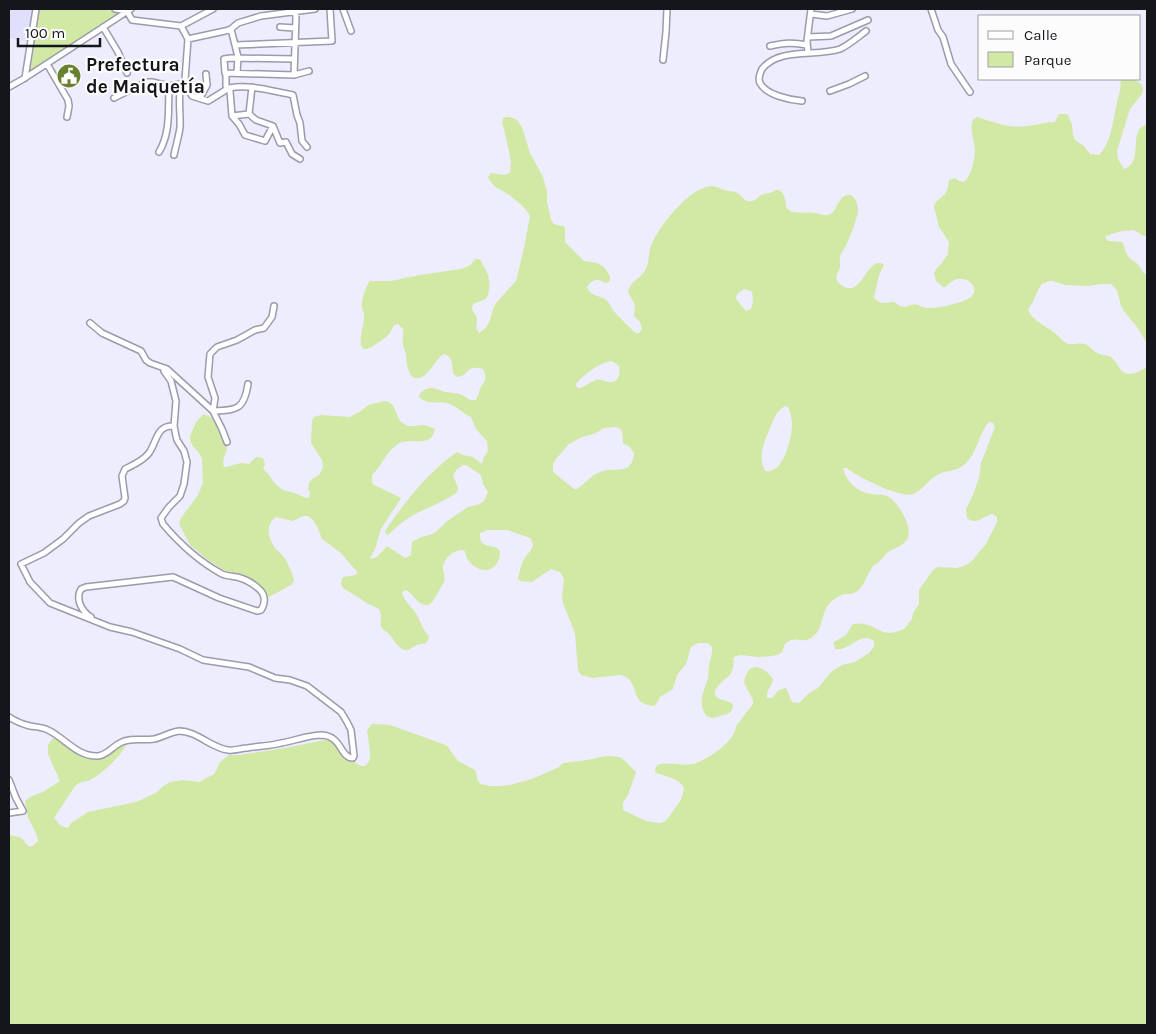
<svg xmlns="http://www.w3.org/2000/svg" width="1156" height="1034" font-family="Karla,sans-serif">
<rect width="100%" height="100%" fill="#ededfe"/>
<path fill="#e0dffc" d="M9,9H34L29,42L9,38Z"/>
<path fill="#d2e8a5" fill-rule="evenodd" d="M39,9H95L121,12L30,71Z
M1120,79H1133L1141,84L1143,89L1142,94L1130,109L1117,151L1118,159L1124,169C1140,164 1133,143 1138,132C1139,128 1144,126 1147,124V235L1144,236L1134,230C1124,231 1113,232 1105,237L1108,241L1122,242C1125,246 1124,250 1127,254C1129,260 1136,261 1139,266C1143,270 1141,272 1147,275V343L1137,327L1124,311L1121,306L1117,290L1111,284H1102L1088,286L1065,285L1052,281H1048L1042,284L1039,288L1033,302L1028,309C1030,320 1049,327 1057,335C1060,337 1062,341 1066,343C1071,346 1078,342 1085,344C1090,346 1093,351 1097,353C1101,355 1105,355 1109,356C1117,360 1119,371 1125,373C1132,376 1141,371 1147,367V1025H9V835C12,836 18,836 21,838C28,844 28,852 38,841L36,833L28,818L25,801L32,796L43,792L60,781L48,754V745L53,738C62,739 67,743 75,747C97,758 103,753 124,744L126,745C121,756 101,775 90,780C85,782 80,781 75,786L54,818L61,826L68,828L71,823L88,812L136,802L156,793L162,787L170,782L183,780L199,782L214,774L217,769L218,766L220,762L229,755H239L290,747L334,738L341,742L352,759L357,764L361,766H365L368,763L370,759V751L367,730L372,724L390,725L443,744L447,746L458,761L475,770L478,781L481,784L490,786H499L510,785L532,779L559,767L563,763L587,760L606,756L620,757L625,761L636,772L628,795L623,803V810L646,821L660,823L666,821L681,800L684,788C678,777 665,777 655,772C655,768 656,765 661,764C671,762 683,766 693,764C707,760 736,741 736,726L753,704V700L744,683C747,661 762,664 773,679C772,687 766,689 767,698H772L779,690L786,688L792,702L799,703L809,693L818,688L831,672L842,665L855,662L869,653L874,647V641C861,630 849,652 835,649L834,645V642L846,635L853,624C869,621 874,630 888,633C893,633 899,631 904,629L912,619L913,613L919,604V590L933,570L938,567L957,568L966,565L971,562L986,544L997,522V517L992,514C983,516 977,526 967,518L966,509L973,495L979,478L981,463L995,427L993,423L989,422C978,435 978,452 965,464C957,472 945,470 937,475C928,480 922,491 913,494C902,499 855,476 847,468H843C846,481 857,492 871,494C876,495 882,494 887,496C893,498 901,510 904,516C907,521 910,532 908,538C904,546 893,548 887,553C884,556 882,559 879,562C877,563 875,564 873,566C867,574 865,586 856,592C852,595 846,593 842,595C839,596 834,599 832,601C819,612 825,632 809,639C803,642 797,638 791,640C782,644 785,647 782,652C779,656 765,657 760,657C751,657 741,653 734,657C733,662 734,668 731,673C728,679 707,690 718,698C723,701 729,700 733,705C732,714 727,714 720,716C714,718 708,720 704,712C698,700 705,689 708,678C709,674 708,670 709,666C710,659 713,654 712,647L708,643H698L691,647L686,664L677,675L673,689L660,697L657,703L654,706C627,705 642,679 620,675L593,678L581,675L578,670L575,633L564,606L562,598L564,579L560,572L551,569L532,582L520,581L518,579C519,573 521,565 524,559C529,551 537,548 530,538L507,530H488L480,533C479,551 493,542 500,551C500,572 481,576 469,561C466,558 466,553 464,550C456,549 445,556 443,566C442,571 446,576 444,582C444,583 440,588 440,589C436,595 435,600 429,605C417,606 416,596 406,590L402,592C404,601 410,605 415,612C421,621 421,628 429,636C427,647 423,642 415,646C411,648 409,651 404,650C398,648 393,638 388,633C386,631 383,630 382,628C379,624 383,617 379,609L367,603L343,588L341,584L342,578C347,575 352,577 357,574V572L341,553L322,539L317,526L312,519L308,516H303L293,521L276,517C265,525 268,538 275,548C278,552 283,555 286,560C289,567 293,574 294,581L291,585L269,597L262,588L253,583L222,569L208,560L190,545L179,524L181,518L198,495L203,483L202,459L199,453L192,445L190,440V436L196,422L204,414L216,420L227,444C228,452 221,459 224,467H226L241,463L249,464L256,457L263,458L265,464L263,469C270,474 272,482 279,487C283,491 288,491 294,493C300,494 302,498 309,498L310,492L308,489L309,483L312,479L319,475L323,468L322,460L311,443L312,421L314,417L321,415L350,417L361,411L368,405L385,401L389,402C399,410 395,419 404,424C410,428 417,425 424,425C428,426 431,427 435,429C431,448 415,438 402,442C387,448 383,465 372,475V484L401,498L381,529L375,549L370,558L371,559L377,557L387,546L405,558L411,555L412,542L421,537L430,535L436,532L446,522L468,507L480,504L484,501L488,492L483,484L481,475L466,465H463L457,469L453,475L458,488L457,492C442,504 423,508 407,519C400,523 394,530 388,535L386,534L385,531C404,503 429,471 457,452L463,455L473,457L482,464L484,457L488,451L487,441L476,429L471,417C462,413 456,405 446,403C436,401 427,405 419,397L420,393C430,384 435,389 446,392C452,393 457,393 462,395C468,398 469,401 476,400C477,397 478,395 479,392C482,382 489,381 483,369C466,364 470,375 457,377L453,373C452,365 453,356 444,354C436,359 432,369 425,375C410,386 407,367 406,356C406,352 404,349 403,345C402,340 404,334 403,329L398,324L394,325L390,333L385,338L370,348L364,349L361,346C359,336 365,323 364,314C364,312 362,309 362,307C361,300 366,286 370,281H391L420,275L461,269C463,268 467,267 469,266C472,264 474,258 478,259C481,259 482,263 483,265C490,275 492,288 486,299L473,304L472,310C474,313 477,316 477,319C477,325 475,328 479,333C493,325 489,315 496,303L516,281L524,248L530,216C525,207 515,199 506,193C499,189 492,186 488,177L491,173L504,175L510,173L511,161L504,129L502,123L503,118L505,117H510L517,120L522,127L530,153L543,177L547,192V202L551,220L554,224L565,227V242L584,261L597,263L604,267L610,276V281L606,283C598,279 593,278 587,287C591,298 602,294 609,303C610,305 611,308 613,310C615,313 634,332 636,333C640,334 640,331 642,329L640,322L634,316L635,305L628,292C632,279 638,281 644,272C650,263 648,252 652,243C661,224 689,188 711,186C717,186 722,190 729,191C731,192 734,191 736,192C742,195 744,203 752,201C756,200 758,197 761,195C765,193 769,194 772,192C774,192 774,191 775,190C784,188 786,201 786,207C793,216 803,211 814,213C820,213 826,218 832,213C838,208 839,194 850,195C852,195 854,198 855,199C857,203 858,206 858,210C858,217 849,239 846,246C844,249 841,253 840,256C839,260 841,264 840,267C838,274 833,278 840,284C862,303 867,253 884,265L879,275L874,297L875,299L881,303L894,302L900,306L906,307C917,300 920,308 928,308C940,308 952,305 963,301C990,293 962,265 946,287H943L936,281L934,273L936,269L941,264L948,254L949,242L939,227L934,207L935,203C946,193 947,195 949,180L955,178L959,181L964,182C972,176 975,157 975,148C974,140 970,130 972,123C973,119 974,119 977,117C993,122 1010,129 1027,126C1037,125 1045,122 1055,122L1059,114H1066L1068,115L1072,125L1073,135L1075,140L1084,146L1090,154L1099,155C1112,142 1113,119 1117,102C1119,92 1122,90 1120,79ZM744,289L751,291C754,296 753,304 751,309L746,311L736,299L737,294ZM612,361L619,366C621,375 618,384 608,382C604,381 600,379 596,380C589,382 585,388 577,388L576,384C583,375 600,362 612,361ZM785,406L789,408C790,413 792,418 792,424C792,437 784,475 765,471C758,458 763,445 768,433C773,422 774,413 785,406ZM616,427L621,429L622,431L623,443L624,444L629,446L634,453C632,477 615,466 600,472C591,475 585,484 577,489H574L553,472V464L556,459L569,444L582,437L594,434L604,428Z"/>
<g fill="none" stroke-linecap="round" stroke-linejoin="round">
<defs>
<path id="street" d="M115,9L127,11L132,20L181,26L213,9
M343,9L351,31
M931,9L938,30L943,37L951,64L970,92
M811,14L827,16L852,9
M103,27L118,52L127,73
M280,27L295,28
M231,29L238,57L237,73
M808,37L831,36L868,20
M188,39L225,31L231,29L238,23L261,16L315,9
M235,45L332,41L330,9
M770,46C785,43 792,42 807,45
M808,53L807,41L811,9
M294,59L231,58L224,59L225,73L294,75L309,71
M663,60L666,32L667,9
M47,64L68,100L69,106L67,117
M226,73V86L230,91L232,116L239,124L245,135L265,141L273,126
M294,75L296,17L295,12
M25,78L36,9
M9,87L25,78L131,9
M830,91L849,84L865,76
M114,98L146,82H152L169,86L181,84L187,88L192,96L208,101L229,88C251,84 271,91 293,95L297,115L300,123L302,141L307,147
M200,98L207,85L206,74
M802,101C790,100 766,95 760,83C758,79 760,73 762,69C779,47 816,57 840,49C849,45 858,37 866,31
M249,114L252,87
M232,116L249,114L256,120L273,126L280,143L286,142L292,154L300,159
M159,152C171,132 168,108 169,86
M174,155C176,145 179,136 180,127C181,113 176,89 185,80L188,39L181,26
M90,323L102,333L141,351L146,360L150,363L167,369L213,411C237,410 244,410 248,384
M227,442L222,429L213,411L215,398L208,377L210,354L217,347L237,340L255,330L264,328L272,317L274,306
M91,617C82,612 75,599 81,589L86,587L173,577L219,598L257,611L261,610C265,604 266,596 260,590C254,584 245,579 237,577C232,576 226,576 222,574C200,562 179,543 163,524L161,518L169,507L180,496L184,484L187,462L184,451L177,440L176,436L174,426L176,401L171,381L164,371L165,368
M9,717C15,721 22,724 30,726C36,727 42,727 48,730C65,738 77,757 98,756C107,755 112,747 120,743C131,737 142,741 154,739C163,737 170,732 179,731C197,731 211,748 228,750C235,751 241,748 247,748C259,746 270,746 281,743C294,741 308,735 322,735C342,736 340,758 353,758L354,756L351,730L347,722L341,712L307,686L290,680L275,678L249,667L203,660L180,649L132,632L110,627L50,603L30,582L21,564L44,553L63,539L79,523L89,516L120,504L124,501L125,498L122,476L125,469C133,465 143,461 149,453C157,442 156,425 174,426
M9,780L16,798L23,811L9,813"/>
</defs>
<use href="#street" stroke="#9b9aae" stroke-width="8"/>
<use href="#street" stroke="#fff" stroke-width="5"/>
</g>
<defs>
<symbol id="civic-disc" viewBox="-11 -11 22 22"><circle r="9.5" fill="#6a8031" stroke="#fcfcfc"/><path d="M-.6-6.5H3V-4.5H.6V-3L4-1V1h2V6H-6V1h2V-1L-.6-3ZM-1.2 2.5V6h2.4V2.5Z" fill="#fff"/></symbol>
</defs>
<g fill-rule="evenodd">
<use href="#civic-disc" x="55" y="62" width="28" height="28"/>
</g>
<g text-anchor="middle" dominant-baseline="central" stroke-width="4.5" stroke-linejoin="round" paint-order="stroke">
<g font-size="19" font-weight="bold" fill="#15151c" stroke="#fcfcfc" text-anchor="start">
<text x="86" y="65">Prefectura<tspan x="86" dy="22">de Maiquetía</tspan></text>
</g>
</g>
<rect width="1156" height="1034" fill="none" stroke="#15151c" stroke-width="20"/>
<rect x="978" y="15" width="162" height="65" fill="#fcfcfc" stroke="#a0a0a2"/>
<rect x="988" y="31" width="25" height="8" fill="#ffffff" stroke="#a0a0a2"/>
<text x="1024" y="40" font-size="15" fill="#15151c">Calle</text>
<rect x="988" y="52" width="25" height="15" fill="#d2e8a5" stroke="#a0a0a2"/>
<text x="1024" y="65" font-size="15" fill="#15151c">Parque</text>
<path d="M18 38v8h82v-8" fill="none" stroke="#15151c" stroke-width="2.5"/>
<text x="25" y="38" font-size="15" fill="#15151c" stroke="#fcfcfc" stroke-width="4" paint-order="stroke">100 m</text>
</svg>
